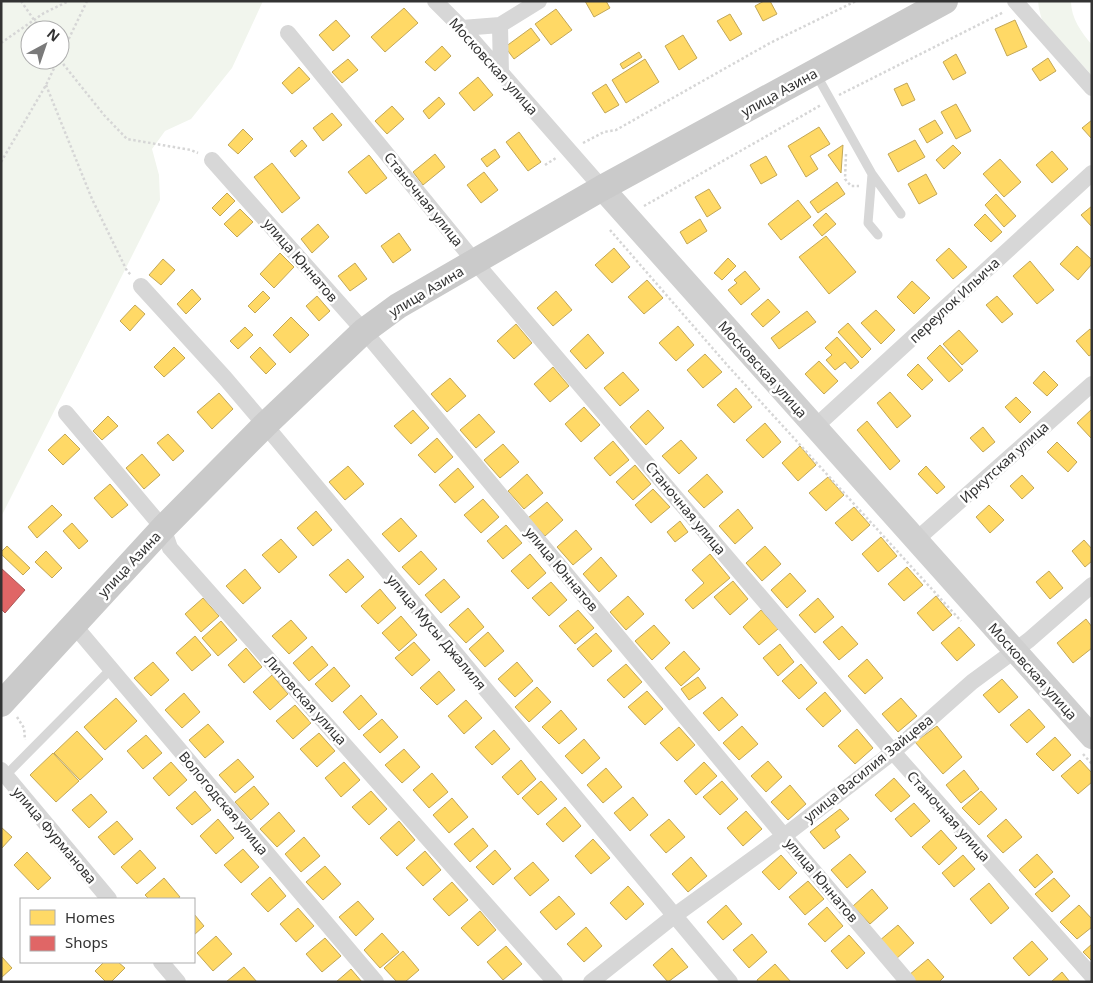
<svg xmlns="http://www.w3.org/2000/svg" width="1093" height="983" font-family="'Noto Sans',sans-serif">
<rect width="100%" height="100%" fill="#fff"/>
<path fill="#f1f5ed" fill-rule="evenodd" d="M1,1H263L232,68L191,119L165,131L152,149L159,175L160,200L1,517ZM30,30H60V60H30Z
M1038,1H1071C1071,18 1081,32 1092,45V76C1078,58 1060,45 1046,27C1041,20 1039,10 1038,1Z"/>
<path fill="#ffd966" stroke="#c2a757" d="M585,1H606L610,8L594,17Z
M764,1H770L777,14L763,21L755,6Z
M404,8L418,23L385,52L371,37Z
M556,9L572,30L551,45L535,24Z
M730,14L742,34L730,41L717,21Z
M336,20L350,36L333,51L319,35Z
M1015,20L1027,47L1007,56L995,29Z
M531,28L540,40L514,59L505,47Z
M683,35L697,58L679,70L665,46Z
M442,46L451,56L435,71L425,62Z
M639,52L642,57L623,69L620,64Z
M956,54L966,73L953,80L943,62Z
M1048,58L1056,71L1040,81L1032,69Z
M348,59L358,70L342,83L332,72Z
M645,59L659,82L626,103L612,80Z
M299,67L310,79L292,94L282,83Z
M478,77L493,95L474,111L459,93Z
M907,83L915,100L902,106L894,89Z
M606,84L619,105L605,113L592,93Z
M439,97L445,104L429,119L423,111Z
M956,104L971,131L956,139L941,112Z
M392,106L404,119L387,134L375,121Z
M332,113L342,125L323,141L313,128Z
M935,120L943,133L927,143L919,129Z
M1092,120V139L1082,128Z
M819,127L830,144L810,156L818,169L806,177L788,146Z
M243,129L253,139L238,154L228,145Z
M519,132L541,162L528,171L506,142Z
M302,140L307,146L295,157L290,151Z
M915,140L925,157L898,172L888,154Z
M843,145L841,173L828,155Z
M953,145L961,153L944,169L936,160Z
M495,149L500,157L487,167L481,159Z
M1052,151L1068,169L1052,183L1036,165Z
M435,154L445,167L423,185L413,172Z
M369,155L387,178L366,194L348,172Z
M766,156L777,175L761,184L750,165Z
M1000,159L1021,182L1004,197L983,174Z
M272,163L300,198L282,213L254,177Z
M484,172L498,190L481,203L467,185Z
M926,174L937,194L919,204L908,184Z
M837,182L845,194L818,213L810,202Z
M709,189L721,208L707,217L695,197Z
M227,193L235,201L220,216L212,208Z
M996,194L1016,216L1004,227L985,205Z
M798,200L811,217L781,240L768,224Z
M1092,206V227L1081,215Z
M240,209L253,222L237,237L224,224Z
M826,213L836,224L822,236L813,225Z
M985,214L1002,232L991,242L974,225Z
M700,219L707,231L687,244L680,232Z
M318,224L329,237L312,253L301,239Z
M399,233L411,250L393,263L381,246Z
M826,236L856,272L829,294L799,257Z
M1077,246L1092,260V264L1078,280L1060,264Z
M614,248L630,267L612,283L595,265Z
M949,248L967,267L953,279L936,260Z
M280,253L294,267L274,288L260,274Z
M728,258L736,266L722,280L714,273Z
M163,259L175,270L161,285L149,275Z
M1030,261L1054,290L1037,304L1013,276Z
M355,263L367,279L350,291L338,276Z
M745,271L760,289L741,305L728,290L737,283L734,280Z
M647,280L663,298L644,314L628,297Z
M912,281L930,298L914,314L897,297Z
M192,289L201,299L186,314L177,304Z
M263,291L270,298L255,313L248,306Z
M556,291L572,310L553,326L537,308Z
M317,296L330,311L319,321L306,306Z
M997,296L1013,314L1002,323L986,305Z
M768,299L780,312L763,327L751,314Z
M135,305L145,314L130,331L120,321Z
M876,310L895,330L881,344L861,323Z
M807,311L816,322L779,349L771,338Z
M291,317L309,335L290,353L273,335Z
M848,323L871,349L862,358L838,332Z
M516,324L532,343L514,359L497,341Z
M678,326L694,345L676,361L659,343Z
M245,327L253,335L238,349L230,341Z
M1090,329L1092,331V354L1089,356L1076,341Z
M959,330L978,351L962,365L943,344Z
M588,334L604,353L586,369L570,351Z
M837,337L859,362L851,369L845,362L835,370L826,360L832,355L825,348Z
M940,345L963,370L949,382L927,358Z
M174,347L185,358L164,377L154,367Z
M260,347L276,364L266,374L250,357Z
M705,354L722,372L703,388L687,370Z
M819,361L838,381L824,394L805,374Z
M918,364L933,380L922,390L907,375Z
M553,367L569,386L550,402L534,384Z
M1044,371L1058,385L1047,396L1033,383Z
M623,372L639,390L620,406L604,388Z
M450,378L466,396L447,412L431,394Z
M736,388L752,407L734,423L717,405Z
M890,392L911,416L897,428L877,403Z
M219,393L233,409L212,429L197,412Z
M1016,397L1031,412L1020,423L1005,407Z
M584,407L600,425L581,442L565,424Z
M1092,409V437L1091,438L1077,423Z
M413,410L429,428L411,444L394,426Z
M648,410L664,428L646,445L630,427Z
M479,414L495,432L476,448L460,430Z
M108,416L118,426L102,440L93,431Z
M867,421L900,461L890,470L857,430Z
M765,423L781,442L763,458L746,440Z
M983,427L995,442L983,452L970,438Z
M65,434L80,449L63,465L48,450Z
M168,434L184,451L173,461L157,443Z
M437,438L453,457L435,473L418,455Z
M681,440L697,458L679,474L662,456Z
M613,441L629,460L610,476L594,458Z
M1057,442L1077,462L1068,472L1047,452Z
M503,444L519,462L500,478L484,460Z
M800,446L816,465L798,481L782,463Z
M142,454L160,475L144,489L126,468Z
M635,465L651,484L633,500L616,482Z
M348,466L364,484L345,500L329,482Z
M926,466L945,487L937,494L918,474Z
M458,468L474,487L455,503L439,485Z
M527,474L543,493L524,509L508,491Z
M707,474L723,492L704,508L688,491Z
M1022,475L1034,488L1022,499L1010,486Z
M828,477L844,495L826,511L809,493Z
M110,484L128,505L112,518L94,498Z
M653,489L670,507L651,523L635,505Z
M483,499L499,517L481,533L464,515Z
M547,502L563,520L545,536L528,518Z
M52,505L62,515L37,538L28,527Z
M989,505L1004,520L990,533L976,517Z
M854,507L870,525L852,541L835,523Z
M738,509L753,528L735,544L719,526Z
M316,511L332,530L313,546L297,528Z
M401,518L417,536L399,552L382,534Z
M680,521L688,532L675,542L667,532Z
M72,523L88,541L79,549L63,531Z
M506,525L522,543L503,559L487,541Z
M576,530L592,549L573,565L557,547Z
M881,537L897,556L878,572L862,554Z
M281,539L297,557L279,573L262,555Z
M1084,540L1092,549V561L1085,567L1072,551Z
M7,546L30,568L23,575L1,554V552Z
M765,546L781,564L762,581L746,563Z
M46,551L62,568L52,578L35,562Z
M421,551L437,569L419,585L402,567Z
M530,554L546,573L528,589L511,571Z
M710,554L730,578L693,609L685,600L704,583L692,570Z
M601,557L617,576L599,592L583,574Z
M348,559L364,577L346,593L329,575Z
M907,567L923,585L904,601L888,584Z
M245,569L261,588L243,604L226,586Z
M1049,571L1063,588L1050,599L1036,582Z
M790,573L806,591L787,608L771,590Z
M444,579L460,597L441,613L425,595Z
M733,581L748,599L730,615L714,597Z
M551,582L567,600L549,616L532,598Z
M380,589L396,608L378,624L361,606Z
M628,596L644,614L626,630L610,612Z
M936,596L952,615L933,631L917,613Z
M203,598L219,616L201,632L185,614Z
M818,598L834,617L815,633L799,615Z
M468,608L484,627L466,643L449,625Z
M578,610L594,628L575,644L559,626Z
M761,610L778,629L759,645L743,627Z
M401,616L417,635L399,651L382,633Z
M1086,619L1092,627V648L1073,663L1057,643Z
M291,620L307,638L289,654L272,636Z
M221,621L237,640L218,656L202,638Z
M654,625L670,643L652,660L635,641Z
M842,626L858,644L839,660L823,642Z
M959,627L975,645L957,661L941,643Z
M488,632L504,651L485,667L469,649Z
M596,633L612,651L593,667L577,649Z
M195,636L211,655L192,671L176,653Z
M414,642L430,660L412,676L395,658Z
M780,644L794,662L778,676L763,658Z
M312,646L328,665L309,681L293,663Z
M246,648L262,667L244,683L228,665Z
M684,651L700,669L681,686L665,668Z
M867,659L883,678L865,694L848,676Z
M153,662L169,680L151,696L134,678Z
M517,662L533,681L515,697L498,679Z
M626,664L642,682L624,698L607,680Z
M801,664L817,683L799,699L782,681Z
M334,667L350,686L332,702L315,684Z
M439,671L455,690L437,705L420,688Z
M272,675L288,694L270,710L253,692Z
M698,677L706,688L689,700L681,689Z
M1002,679L1018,697L999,713L983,695Z
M537,687L551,702L529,722L515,707Z
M647,691L663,709L645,725L628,707Z
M825,692L841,711L823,727L806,709Z
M184,693L200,712L182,728L165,710Z
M361,695L377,714L359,730L343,712Z
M722,697L738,715L719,731L703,713Z
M116,698L137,721L105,750L84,727Z
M901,698L917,716L898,732L882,714Z
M466,700L482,718L464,734L448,716Z
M295,705L311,723L293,739L276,721Z
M1029,709L1045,727L1027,743L1010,725Z
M561,710L577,729L559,744L542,727Z
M382,719L398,737L380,753L363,735Z
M208,724L224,742L205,758L189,740Z
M742,726L758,744L739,760L723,743Z
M937,726L962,757L943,774L915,742Z
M679,727L695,745L677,761L660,743Z
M857,729L873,748L855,764L838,746Z
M494,730L510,749L492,765L475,747Z
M77,731L103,759L80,780L54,753Z
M319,733L335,751L317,767L300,749Z
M146,735L162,753L143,769L127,751Z
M1055,737L1071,755L1053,771L1036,754Z
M584,739L600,758L582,774L565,756Z
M404,749L420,767L402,783L385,765Z
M53,753L79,781L56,802L30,775Z
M238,759L254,777L235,793L219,775Z
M521,760L536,779L518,795L502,777Z
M1080,760L1092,773V782L1078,794L1061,776Z
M768,761L782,777L766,792L751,776Z
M171,762L187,780L169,796L153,778Z
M344,762L360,780L341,797L325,778Z
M704,762L717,776L696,795L684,781Z
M606,768L622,787L603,803L587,785Z
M964,770L979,789L961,803L946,785Z
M432,773L448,792L429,808L413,790Z
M894,778L910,796L891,812L875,795Z
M541,781L557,799L538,815L522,798Z
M722,781L738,799L720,815L703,797Z
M790,785L806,804L788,820L771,802Z
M254,786L269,804L251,820L235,802Z
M195,791L211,810L192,825L176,808Z
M371,791L387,809L369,825L352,807Z
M981,791L997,809L979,825L962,808Z
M91,794L107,812L89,828L72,810Z
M633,797L648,815L630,831L614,813Z
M452,798L468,817L449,833L433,815Z
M914,803L930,821L911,837L895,819Z
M565,807L581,826L563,842L546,824Z
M840,809L849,819L835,830L840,837L824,849L810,832Z
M746,811L762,829L743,846L727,828Z
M279,812L295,831L277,847L260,829Z
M218,819L234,838L216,854L200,836Z
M669,819L685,837L666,853L650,835Z
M1006,819L1022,837L1003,853L987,836Z
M117,821L133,839L114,855L98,837Z
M399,821L415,840L397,856L380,838Z
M1,827L12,837L1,849Z
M473,828L488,846L470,862L454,844Z
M941,830L957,848L939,865L922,847Z
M304,837L320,856L301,872L285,854Z
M593,839L610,858L591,874L575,856Z
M243,849L259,867L241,883L224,865Z
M140,850L156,868L137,884L121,867Z
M495,850L511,869L493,885L476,867Z
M425,851L441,870L423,886L406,868Z
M27,852L51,878L38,890L14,865Z
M850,854L866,872L847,888L831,870Z
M1037,854L1053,872L1035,888L1019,870Z
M781,855L797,873L779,890L762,872Z
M963,855L975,869L954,887L942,873Z
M691,857L707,876L688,892L672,874Z
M533,862L549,880L530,896L514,878Z
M325,866L341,884L323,900L306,882Z
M270,877L286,896L268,912L251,894Z
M164,878L180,897L177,899H149L145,895Z
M1054,878L1070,896L1052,912L1035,894Z
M808,881L824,899L805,915L789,897Z
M452,882L468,900L449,916L433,899Z
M989,883L1009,908L991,924L970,899Z
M628,886L644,904L626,920L610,903Z
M872,889L888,908L870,924L853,906Z
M559,896L575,914L556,930L540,912Z
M358,901L374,919L356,936L339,917Z
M726,905L742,924L723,940L707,922Z
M1079,905L1092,919V927L1077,939L1060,922Z
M827,907L843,926L825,942L808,924Z
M298,908L314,926L296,942L280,924Z
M480,911L496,930L478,946L461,928Z
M194,914L204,926L194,935Z
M898,925L914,943L896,959L879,941Z
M586,927L602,946L584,962L567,944Z
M382,933L399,952L380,968L364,950Z
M752,934L767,952L749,968L733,950Z
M849,935L865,953L847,969L831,951Z
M216,936L232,954L213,971L197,953Z
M325,938L341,956L322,972L306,954Z
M1032,941L1048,959L1029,976L1013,958Z
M1092,944V961L1083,952Z
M506,946L522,964L503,980L487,962Z
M672,948L688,967L668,982L653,965Z
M403,951L419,970L405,982H397L384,968Z
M1,956L12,968L1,978Z
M928,959L944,977L939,982H916L909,975Z
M104,962H118L125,968L111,982H106L95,971Z
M775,964L791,982H758L757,980Z
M244,967L257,982H226Z
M351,969L362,982H336Z
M1062,972L1070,982H1051Z"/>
<path fill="#e06666" stroke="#ac5757" d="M1,568L25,590L5,613L1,609Z"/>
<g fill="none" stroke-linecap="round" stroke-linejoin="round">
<path stroke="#d6d6d6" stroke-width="2.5" stroke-dasharray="2.5 2.5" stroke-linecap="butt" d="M21,1L41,30
M1,43L44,13L69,1
M60,57L87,1
M60,60L104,115L127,139L191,150L198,153
M46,85L92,199L127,271L131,275
M839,95L1004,12
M583,143L604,132L616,130L770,43L856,1
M846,154L845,179L851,186H859
M1,162L46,85L58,60
M545,165L556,158
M644,206L821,105
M610,230L728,366L961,621
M17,717L24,728L25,740
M1083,754L1092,764"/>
<path stroke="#d7d7d7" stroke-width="9" d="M816,74L872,174L868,223L878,235
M872,174L901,214
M6,775L111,669"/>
<path stroke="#d7d7d7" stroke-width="16" d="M435,1L462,28L602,188
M1015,1L1092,88
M500,25L501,74
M462,28L500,25L539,1
M288,33L475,262L893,752L1092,976
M212,160L364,331L784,836L908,982
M141,286L225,378L265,425L730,982
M66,413L163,528L170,548L555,982
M815,427L1092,173
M916,540L1092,384
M73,624L376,982
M1,770L109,899
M161,962L178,982
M591,982L674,916L784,836L893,752L972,682L1029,640L1092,585"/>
<path stroke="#d0d0d0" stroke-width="24" d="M602,188L1092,737"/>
<path stroke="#cacaca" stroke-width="26" d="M1,704L163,528L265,425L364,331L398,306L602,188L945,1"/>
</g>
<g text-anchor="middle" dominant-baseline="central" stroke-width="5" stroke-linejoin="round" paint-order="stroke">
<g font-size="14" fill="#333" stroke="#fff">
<text transform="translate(494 66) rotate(48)">Московская улица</text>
<text transform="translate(779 92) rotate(-29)">улица Азина</text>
<text transform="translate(424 199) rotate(51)">Станочная улица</text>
<text transform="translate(301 260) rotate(49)">улица Юннатов</text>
<text transform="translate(426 291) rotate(-31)">улица Азина</text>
<text transform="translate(954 300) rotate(-43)">переулок Ильича</text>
<text transform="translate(763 369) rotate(48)">Московская улица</text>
<text transform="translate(1004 462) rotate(-42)">Иркутская улица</text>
<text transform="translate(686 508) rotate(50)">Станочная улица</text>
<text transform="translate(129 564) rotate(-47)">улица Азина</text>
<text transform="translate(562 569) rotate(50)">улица Юннатов</text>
<text transform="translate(437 632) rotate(50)">улица Мусы Джалиля</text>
<text transform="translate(1033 671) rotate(48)">Московская улица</text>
<text transform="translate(306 700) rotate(48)">Литовская улица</text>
<text transform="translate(868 768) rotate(-39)">улица Василия Зайцева</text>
<text transform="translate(224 803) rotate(50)">Вологодская улица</text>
<text transform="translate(949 816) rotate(48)">Станочная улица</text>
<text transform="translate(55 835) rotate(50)">улица Фурманова</text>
<text transform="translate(822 880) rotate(50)">улица Юннатов</text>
</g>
</g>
<rect width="1093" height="983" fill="none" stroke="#333333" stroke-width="5"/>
<rect x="20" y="898" width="175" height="65" fill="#ffffff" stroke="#adadad"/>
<rect x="30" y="910" width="25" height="15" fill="#ffd966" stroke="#adadad"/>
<text x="65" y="923" font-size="15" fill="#333333">Homes</text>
<rect x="30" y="936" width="25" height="15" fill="#e06666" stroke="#adadad"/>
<text x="65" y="948" font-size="15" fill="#333333">Shops</text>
<g transform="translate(45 45) rotate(40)"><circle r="24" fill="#ffffff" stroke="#adadad"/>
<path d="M0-4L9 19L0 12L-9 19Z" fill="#7a7a7a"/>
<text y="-8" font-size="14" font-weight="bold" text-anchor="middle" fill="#333333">N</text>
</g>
</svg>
